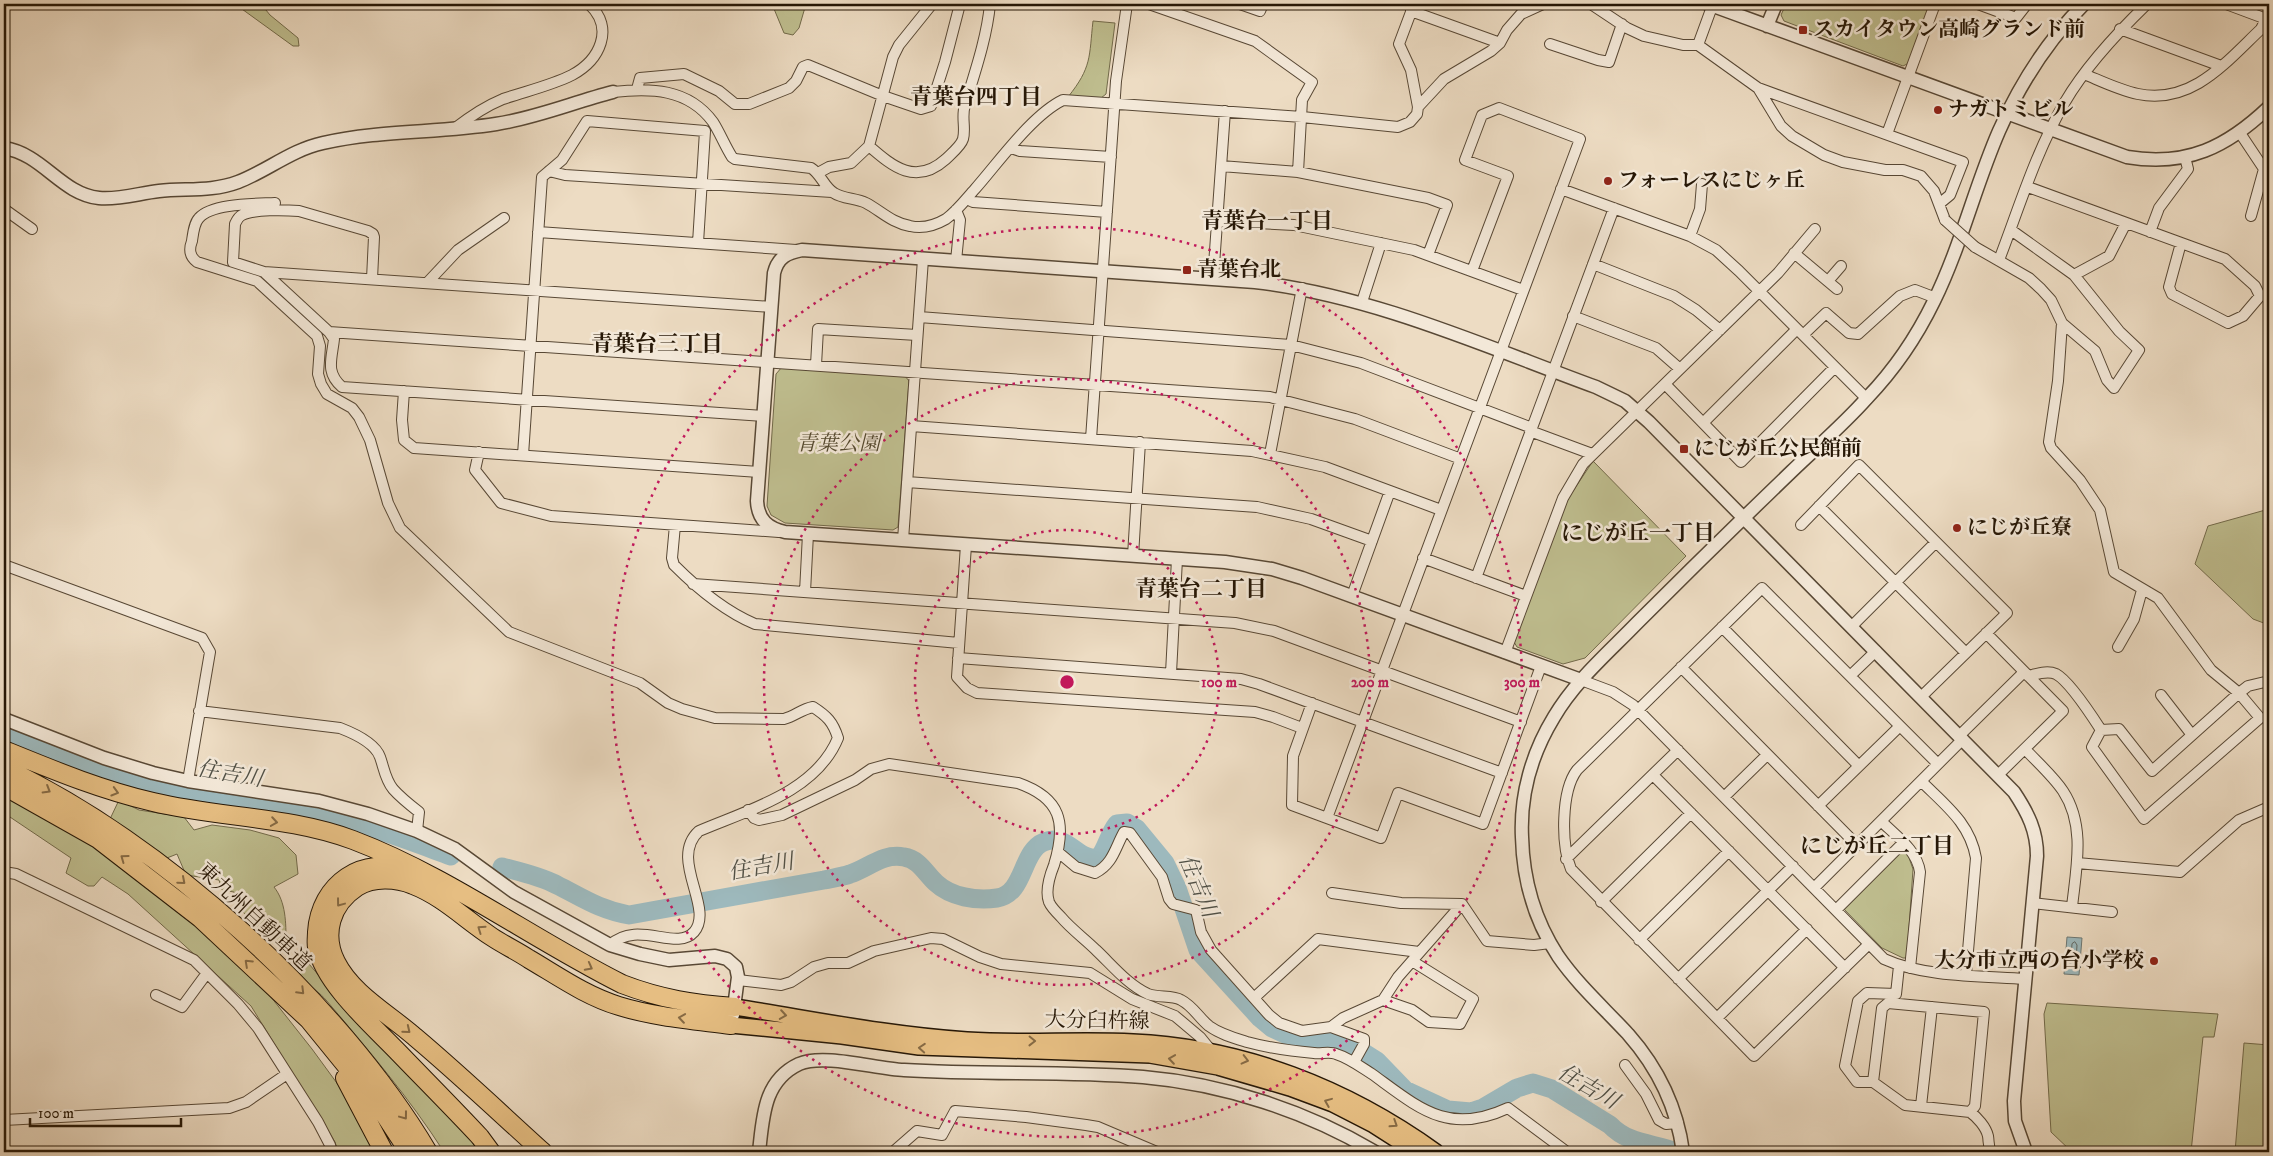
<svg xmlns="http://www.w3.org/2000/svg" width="2273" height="1156" font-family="'IM FELL DW Pica','Noto Serif JP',serif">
<rect width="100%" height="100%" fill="#eddcc3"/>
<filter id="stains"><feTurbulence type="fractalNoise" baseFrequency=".004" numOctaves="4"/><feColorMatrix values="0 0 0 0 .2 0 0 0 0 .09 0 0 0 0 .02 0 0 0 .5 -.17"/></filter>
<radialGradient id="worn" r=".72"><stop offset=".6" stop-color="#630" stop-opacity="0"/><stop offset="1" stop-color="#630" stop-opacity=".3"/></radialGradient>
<path fill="#bfbe8f" stroke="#726a4a" d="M235,4H261L270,15L298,38L299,46H293Z
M772,4H806L799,28L793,35L784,33Z
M1786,4H1930L1909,63L1903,66L1784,21L1781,15Z
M1093,21L1115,23L1106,94L1101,98L1068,97C1092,67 1089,57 1093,21Z
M782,367L905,376L909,381L898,527L893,530L785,523L771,515L767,506L776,374Z
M1593,461L1686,556L1585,658L1563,664L1517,647L1514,642L1567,500Z
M2269,509V625L2253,619L2195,564L2208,526Z
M4,792L92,841L181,913L252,977L267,992L312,1049L369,1127L381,1152H338L335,1142L251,1006L128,894L102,877L94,886H88L66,873L71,858L4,813Z
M119,800L139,810L184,817L194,830L212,825L250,830L279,838L296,855L298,874L274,887C286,902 286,923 286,942H272L240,909L234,892L222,890L219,880L186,875L177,854L167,858L110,819Z
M1903,849L1908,855L1913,869L1907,958H1903L1882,948L1842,907Z
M299,954L306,956L309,964L321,978L454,1117L479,1152H444C410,1099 367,1048 326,1000C316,988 290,974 292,957Z
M2047,1003L2218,1014L2214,1037H2203L2191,1152H2072L2051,1132L2044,1014Z
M2244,1043L2269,1045V1152H2235Z"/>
<path fill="#9db9bd" stroke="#6d7874" d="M2067,937L2082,938L2079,975L2064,974Z"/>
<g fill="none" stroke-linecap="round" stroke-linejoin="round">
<path stroke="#626862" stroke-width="1" d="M2075,942L2077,945L2076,961L2081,967L2078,970L2070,967L2072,944Z"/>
<path stroke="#9db9bd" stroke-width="19" d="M4,731C50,750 97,772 146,784C202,798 261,800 318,813C363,823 407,840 451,856
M502,867C521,872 540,876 557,885C583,898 600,910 629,915L824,880C833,878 842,877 850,874C869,868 882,853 904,857C919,859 926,874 936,883C951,897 976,901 997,898C1025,894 1021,851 1044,842C1068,832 1077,862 1099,858C1107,847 1109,834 1117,824L1127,823L1137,829L1165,863L1177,888L1198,950L1260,1018L1272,1028L1300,1041L1337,1039L1350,1044L1377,1061L1405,1090L1448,1110L1471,1112L1483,1108L1517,1088L1533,1083L1552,1089L1610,1125C1628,1144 1652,1143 1676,1152"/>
<defs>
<path id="minor" d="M1149,4L1255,41L1312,82L1302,100L1298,172
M1240,4L1260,11L1263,4
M1414,4L1399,44L1411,70L1418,107
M1591,4L1627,28L1644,36L1683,45H1698L1758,88L1781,126L1792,136L1824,155L1843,162L1885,170H1903L1921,176L1934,191L1945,220
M1978,4L2016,18L2027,4
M2226,4L2269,20
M1411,11L1500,43
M2120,29L2221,66
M1550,44L1598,60L1609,62L1622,24
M1698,45L1713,4
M2084,74C2101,81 2119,90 2138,94C2192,105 2226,62 2261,29L2266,19
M1758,88L1963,162L1950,195L1939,204
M637,89L640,78L684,74L719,91L735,104H749L789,88L796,81L803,67L808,65L883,96L921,109L931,106L945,62L960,4
M613,92C650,88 688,88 713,122C720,133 725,146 732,157L735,159L811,168C821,174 824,187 834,193C843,199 856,198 866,203C881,211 892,223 910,226C923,229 934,226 946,219C957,211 966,199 975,189C998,163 1032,115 1063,100L1302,117L1398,127L1410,122L1417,114L1418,107L1444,79L1491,51L1500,43L1507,30L1521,14L1543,4
M454,129C468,118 486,106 503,99C526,91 550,86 572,75C600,60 615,28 589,4
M2240,133L2264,169L2251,216
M1887,134L1935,4
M869,146C893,167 916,186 946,159C951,154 961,146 963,139C966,128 961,116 965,105C975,72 987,37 990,4
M1011,148L1020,151L1111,157
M1221,166L1298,172L1428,198L1447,205L1428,255
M549,171L565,175L832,192
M818,173L829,167L851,163L869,146L893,57L899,45L932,4
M2028,187L2225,259L2255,286L2260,296L2243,316L2228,323L2172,294L2169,287L2181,243
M1561,189L1690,236L1716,250L1739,271L1867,399
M967,199L973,202L1107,212
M275,203C257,204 212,203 199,218C194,223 193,234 192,241C189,249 189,256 197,262L257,281L317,336L320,346L318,374L321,384L327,394L352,408L359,417L370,440L388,503L400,528L509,632L640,683L668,703L682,709L715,718L784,719C795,716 802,709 813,707C827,716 833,722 838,738C816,792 748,810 699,831C668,859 715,908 694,932C676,952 638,919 610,945
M4,209L32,229
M1217,221L1294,225L1414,250L1523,290
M538,232L796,250
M2150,232L2159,208L2188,169L2185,157
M1690,236L1700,209L1702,184
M1975,247L2029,278L2041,289L2051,300L2062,323L2095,351L2107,380L2114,388L2139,350L2119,331L2074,275L2011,230
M1794,253L1837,289
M1999,260C2019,208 2036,151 2065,102C2086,66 2117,33 2147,4
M956,261L960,220L956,210
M1593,264L1674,296L1696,310L1720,330
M264,272L329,332L334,339C332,359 325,372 342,387L764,416
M2074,275L2109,256L2126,223
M372,279L374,237L373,234L368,231L299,211C286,210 253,209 242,215C238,217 237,220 235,224L233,262L264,272L772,307
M1213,279L1225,111
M1828,281L1841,266
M427,283L458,250L504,218
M1362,302L1381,243
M1573,316L1656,348L1680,369
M919,317L1291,345L1361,363L1532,428
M329,332L1270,397L1355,419L1461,459
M1803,335L1826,313L1849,333L1858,334L1900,296L1915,290L1936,298
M816,365L818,329L917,335
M1665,384L1741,462L1835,367
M404,391L402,420L404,440L414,448L759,472
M1703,423L1797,329
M911,426L1252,451L1325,467L1441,510
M1530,431L1592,454
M1091,439L1116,81L1127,4
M479,452L475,470L501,503L551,516L779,532
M1270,454L1302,288
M523,455L542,177L562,160L587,121L705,131L698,243
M907,482L1257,507L1311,519L1372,541
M1819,506L1966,653
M675,525L672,558L674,565C698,589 724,611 755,624L959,643
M1801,525L1859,465L2007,613L1921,697
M903,540L923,259
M966,545L957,677L967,688L977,693L1255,712L1273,717L1302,728
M1133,556L1140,442
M1423,558L1526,596
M4,565L202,638L210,652L188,781
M1476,578L1614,208
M693,584L1235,623L1274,631L1521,722
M805,592L808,534
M1352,596L1390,491
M1722,627L1859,766
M1851,627L1936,542
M1986,633L2063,711L1998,775
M2118,647L2134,619L2142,590
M1505,653L1563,498L1583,464L1778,273L1815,229
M958,658L1241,679L1259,684L1502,773
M1681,667L1857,845
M1171,673L1177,559
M1850,676L1876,651
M2028,676C2037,674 2047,670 2056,674C2069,681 2092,716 2101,730L2092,747L2144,819L2260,718L2239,693L2211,670L2158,598L2114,572L2100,510L2080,480L2051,448L2049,442L2058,381L2062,323
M1581,680L1613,692L1633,705L1884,959C1923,977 1981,976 2025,979
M2161,695L2192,735
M1312,703L1293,756L1292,805L1381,838L1398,793L1483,824L1541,666
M199,711L340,728C353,733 375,743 380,757C384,768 385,779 393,789C400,797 410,805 419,812L417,831
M2101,730L2119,729L2152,771L2239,693L2248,686L2269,681
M1959,736L2024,672
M2025,749C2037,762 2053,776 2063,791C2086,826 2076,869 2072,907
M1653,775L1845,968
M1921,781C1945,805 1970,823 1976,858L1966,974
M1724,797L1767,755
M1818,806L1900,726
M748,810L754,818L759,820L782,815L855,780L871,769L889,764L1018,783C1061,798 1067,823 1054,865C1050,875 1045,891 1049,902C1051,907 1057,913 1061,917C1071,929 1085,939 1096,950C1112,965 1128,985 1148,994C1158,998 1172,995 1181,1000C1193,1006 1199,1018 1209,1026C1220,1034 1234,1038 1247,1042C1269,1048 1291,1051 1314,1053C1321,1054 1330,1051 1336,1054C1349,1058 1361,1067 1372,1074C1419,1108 1448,1136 1508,1108L1567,1152
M1327,818L1580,139L1499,108L1482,115L1465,160L1508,176L1472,271
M1881,821C1896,836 1917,850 1920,872L1910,968
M1058,852L1076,867L1095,873C1113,864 1115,848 1124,832L1130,833L1162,877L1169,899L1173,904L1196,910L1201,932L1211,950L1269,1015L1279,1023L1302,1031L1331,1027L1364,1039V1044L1354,1062
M1566,859L1678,750
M2077,863L2180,872L2239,820L2269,807
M4,872L16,874L194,960L238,1004L258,1028L318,1122L330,1145L332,1152
M1814,888L1963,739
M1332,893L1401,903L1462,904L1487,941L1534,945L1550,943
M1601,902L1691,813
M2032,903L2112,912
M1836,910L1903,843
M1639,940L1729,851
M1869,944L1754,1056L1571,869C1561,845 1561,791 1577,770L1762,588L1938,764
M1678,979L1793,866
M738,980L781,985L791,982L814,967L828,963H848L874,951L931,938L943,939L980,957L1001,964L1090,973L1132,999L1175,1016L1200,1037L1213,1053
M156,995L182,1007L207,973
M1254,998L1318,939L1419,952
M1383,1000L1398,977L1462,904
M1717,1018L1807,929
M1331,1027L1343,1018L1383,1000L1412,1010L1429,1022L1460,1024L1473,999L1412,961
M1625,1065L1646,1094L1659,1120L1666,1124L1678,1123
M1873,1082H1857L1845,1066L1858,1001L1867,993L1896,994L1899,966
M1921,1106L1932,1007
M1970,1112L1975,1106L1984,1012L1888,1003L1882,1008L1873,1082L1905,1105L1970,1112C1977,1117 1986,1127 1988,1136C1989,1142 1988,1146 1991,1152
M4,1120L229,1108L246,1102L287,1074
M893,1152L917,1131L942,1135L955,1111L1026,1117L1086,1125L1098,1127L1157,1152"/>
<path id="tertiary" d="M1708,4L2127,157C2187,167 2227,147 2269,107
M1767,26L1776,4
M4,148C43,154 61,194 99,198C119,200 140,193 159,191C186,188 211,192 238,182C267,171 291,150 323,143C380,130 439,133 496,124C536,118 574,102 613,92
M1581,680L1302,578L1272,569L1225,562L785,532C768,528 758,520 757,501L774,273C778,257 787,253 802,250L1255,282C1374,296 1484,346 1596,387L1625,401L1649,422L2014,792C2028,813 2037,831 2037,856L2014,1101L2015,1121L2026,1152
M4,719L104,758L153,773L188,781L319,801L368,814L417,831L455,849L514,892L610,945L640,954L669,960L715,956L727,959L736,967L738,977L733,1015
M759,1152C763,1118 763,1081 799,1064C824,1053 876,1069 904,1070C984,1075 1063,1071 1143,1077C1224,1084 1306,1111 1375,1152
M1683,1152C1677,1107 1658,1068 1628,1034C1604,1008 1578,985 1558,956C1535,921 1523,879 1522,837C1520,795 1532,753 1554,717C1575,681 1608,653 1637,623C1688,572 1740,521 1792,471C1817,447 1844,424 1867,398C1894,370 1917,336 1934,301C1961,246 1975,186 1999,131C2020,84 2048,40 2084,4"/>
<path id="primary" d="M735,1007C812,1019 889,1035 967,1040C1022,1044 1077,1039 1133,1042C1243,1047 1347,1088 1436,1152
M731,1025L842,1036L919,1047L1150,1055L1218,1067L1290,1088L1333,1104L1372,1124L1416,1152"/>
<path id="motorway" d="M4,750C53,770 101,790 153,802C219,818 289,816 353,840C448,876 532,939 622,984C661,999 694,1004 735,1007
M4,768C162,842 339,1002 428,1152
M4,786L98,839L200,918L309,1020L379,1106L409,1152
M408,872C363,854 320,884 317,932C317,937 316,943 317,947C324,983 373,1026 398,1052C425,1080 453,1108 480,1137L491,1152
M345,1078L384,1152
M543,1152C501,1114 459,1074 415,1037C389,1014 352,994 336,962C322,934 331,904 357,887C373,877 396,878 413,885C442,896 466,920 492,937C504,945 517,951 529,959C558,976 586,996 619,1006C655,1017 693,1020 731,1025"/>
</defs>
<use href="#minor" stroke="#584835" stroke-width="12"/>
<use href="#tertiary" stroke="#584835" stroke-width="15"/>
<use href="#primary" stroke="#261706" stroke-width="18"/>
<use href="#motorway" stroke="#261706" stroke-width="20"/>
<use href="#minor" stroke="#f3e8d8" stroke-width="10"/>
<use href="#tertiary" stroke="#f3e8d8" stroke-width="12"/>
<use href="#primary" stroke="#e6be82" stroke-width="15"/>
<use href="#motorway" stroke="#e6be82" stroke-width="18"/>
<defs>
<path id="minor-bridge" d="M1945,220L1975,247"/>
</defs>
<use href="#minor-bridge" stroke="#584835" stroke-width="12" stroke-linecap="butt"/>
<use href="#minor-bridge" stroke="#f3e8d8" stroke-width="10"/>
</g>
<defs><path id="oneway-chevron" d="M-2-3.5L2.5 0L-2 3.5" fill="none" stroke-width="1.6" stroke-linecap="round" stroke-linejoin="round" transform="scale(1.25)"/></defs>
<g stroke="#866a44">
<use href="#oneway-chevron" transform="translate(47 790) rotate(31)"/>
<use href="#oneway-chevron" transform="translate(115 792) rotate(16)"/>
<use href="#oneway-chevron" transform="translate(274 822) rotate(9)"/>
<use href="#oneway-chevron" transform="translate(124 858) rotate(-144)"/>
<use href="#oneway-chevron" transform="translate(182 881) rotate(41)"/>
<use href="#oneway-chevron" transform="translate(340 903) rotate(127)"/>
<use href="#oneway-chevron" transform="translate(481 929) rotate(-145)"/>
<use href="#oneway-chevron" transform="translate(248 963) rotate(-137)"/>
<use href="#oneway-chevron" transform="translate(589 967) rotate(28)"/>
<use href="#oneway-chevron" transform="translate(301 991) rotate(45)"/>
<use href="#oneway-chevron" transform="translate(783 1015) rotate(9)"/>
<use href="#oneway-chevron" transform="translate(682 1018) rotate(-172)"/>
<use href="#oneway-chevron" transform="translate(407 1030) rotate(39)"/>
<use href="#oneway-chevron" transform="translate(1032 1041) rotate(1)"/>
<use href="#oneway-chevron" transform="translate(922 1048) rotate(-176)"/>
<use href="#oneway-chevron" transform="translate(1172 1059) rotate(-172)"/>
<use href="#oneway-chevron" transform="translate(1245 1060) rotate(14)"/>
<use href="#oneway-chevron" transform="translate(1328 1102) rotate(-158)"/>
<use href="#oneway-chevron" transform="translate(404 1116) rotate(53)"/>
<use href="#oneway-chevron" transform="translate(1394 1124) rotate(33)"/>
</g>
<g fill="none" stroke="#c2185b" stroke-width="2.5" stroke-dasharray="2.5 5">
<circle cx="1067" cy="682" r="152"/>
<circle cx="1067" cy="682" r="303"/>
<circle cx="1067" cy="682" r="455"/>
</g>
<g fill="#8f2418" stroke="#f3e8d8" stroke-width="2">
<rect x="1798" y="25" width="10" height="10" rx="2.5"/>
<circle cx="1938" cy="110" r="5"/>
<circle cx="1608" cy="181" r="5"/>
<rect x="1182" y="265" width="10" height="10" rx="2.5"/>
<rect x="1679" y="444" width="10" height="10" rx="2.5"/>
<circle cx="1957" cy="528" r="5"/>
<circle cx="2154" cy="961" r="5"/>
</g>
<g text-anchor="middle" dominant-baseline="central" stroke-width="5" stroke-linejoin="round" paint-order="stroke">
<g font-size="21" font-weight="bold" fill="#261706" stroke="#f3e8d8" text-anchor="start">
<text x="1813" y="30">スカイタウン高崎グランド前</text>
<text x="1948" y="110">ナガトミビル</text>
<text x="1618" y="181">フォーレスにじヶ丘</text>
<text x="1197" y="270">青葉台北</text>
<text x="1694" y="449">にじが丘公民館前</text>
<text x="1967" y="528">にじが丘寮</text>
<text x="2144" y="961" text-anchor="end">大分市立西の台小学校</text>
</g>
<g font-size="21" font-style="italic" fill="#54492f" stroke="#f3e8d8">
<text x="838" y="444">青葉公園</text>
</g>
<g font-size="21" fill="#261706" stroke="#f3e8d8">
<text transform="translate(254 917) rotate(43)">東九州自動車道</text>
<text transform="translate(1097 1021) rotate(1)">大分臼杵線</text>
</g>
<g font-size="22" font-weight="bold" fill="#261706" stroke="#f3e8d8">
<text x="976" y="97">青葉台四丁目</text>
<text x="1267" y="221">青葉台一丁目</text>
<text x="657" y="344">青葉台三丁目</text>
<text x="1638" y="533">にじが丘一丁目</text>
<text x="1201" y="589">青葉台二丁目</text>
<text x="1877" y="846">にじが丘二丁目</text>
</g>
<g font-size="22" font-style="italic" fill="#505046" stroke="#f3e8d8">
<text transform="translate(230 774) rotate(10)">住吉川</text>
<text transform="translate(761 867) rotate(-10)">住吉川</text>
<text transform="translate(1198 886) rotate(67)">住吉川</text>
<text transform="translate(1588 1087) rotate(30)">住吉川</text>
</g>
</g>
<circle cx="1067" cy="682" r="8" fill="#c2185b" stroke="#f3e8d8" stroke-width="2.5"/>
<g font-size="15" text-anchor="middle" font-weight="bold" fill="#c2185b" stroke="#f3e8d8" stroke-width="5" stroke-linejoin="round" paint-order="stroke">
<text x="1219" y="687">100 m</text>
<text x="1370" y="687">200 m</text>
<text x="1522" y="687">300 m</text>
</g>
<rect width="2273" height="1156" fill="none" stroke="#eddcc3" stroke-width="20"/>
<rect x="5" y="5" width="2263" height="1146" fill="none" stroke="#261706" stroke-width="2.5"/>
<rect x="10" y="10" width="2253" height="1136" fill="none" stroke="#261706"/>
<path d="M30 1118v8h151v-8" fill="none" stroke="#261706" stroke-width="2.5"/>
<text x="38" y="1118" font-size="15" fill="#261706" stroke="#f3e8d8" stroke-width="4" paint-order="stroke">100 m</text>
<rect width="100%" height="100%" filter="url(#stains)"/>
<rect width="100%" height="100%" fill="url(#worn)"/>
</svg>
